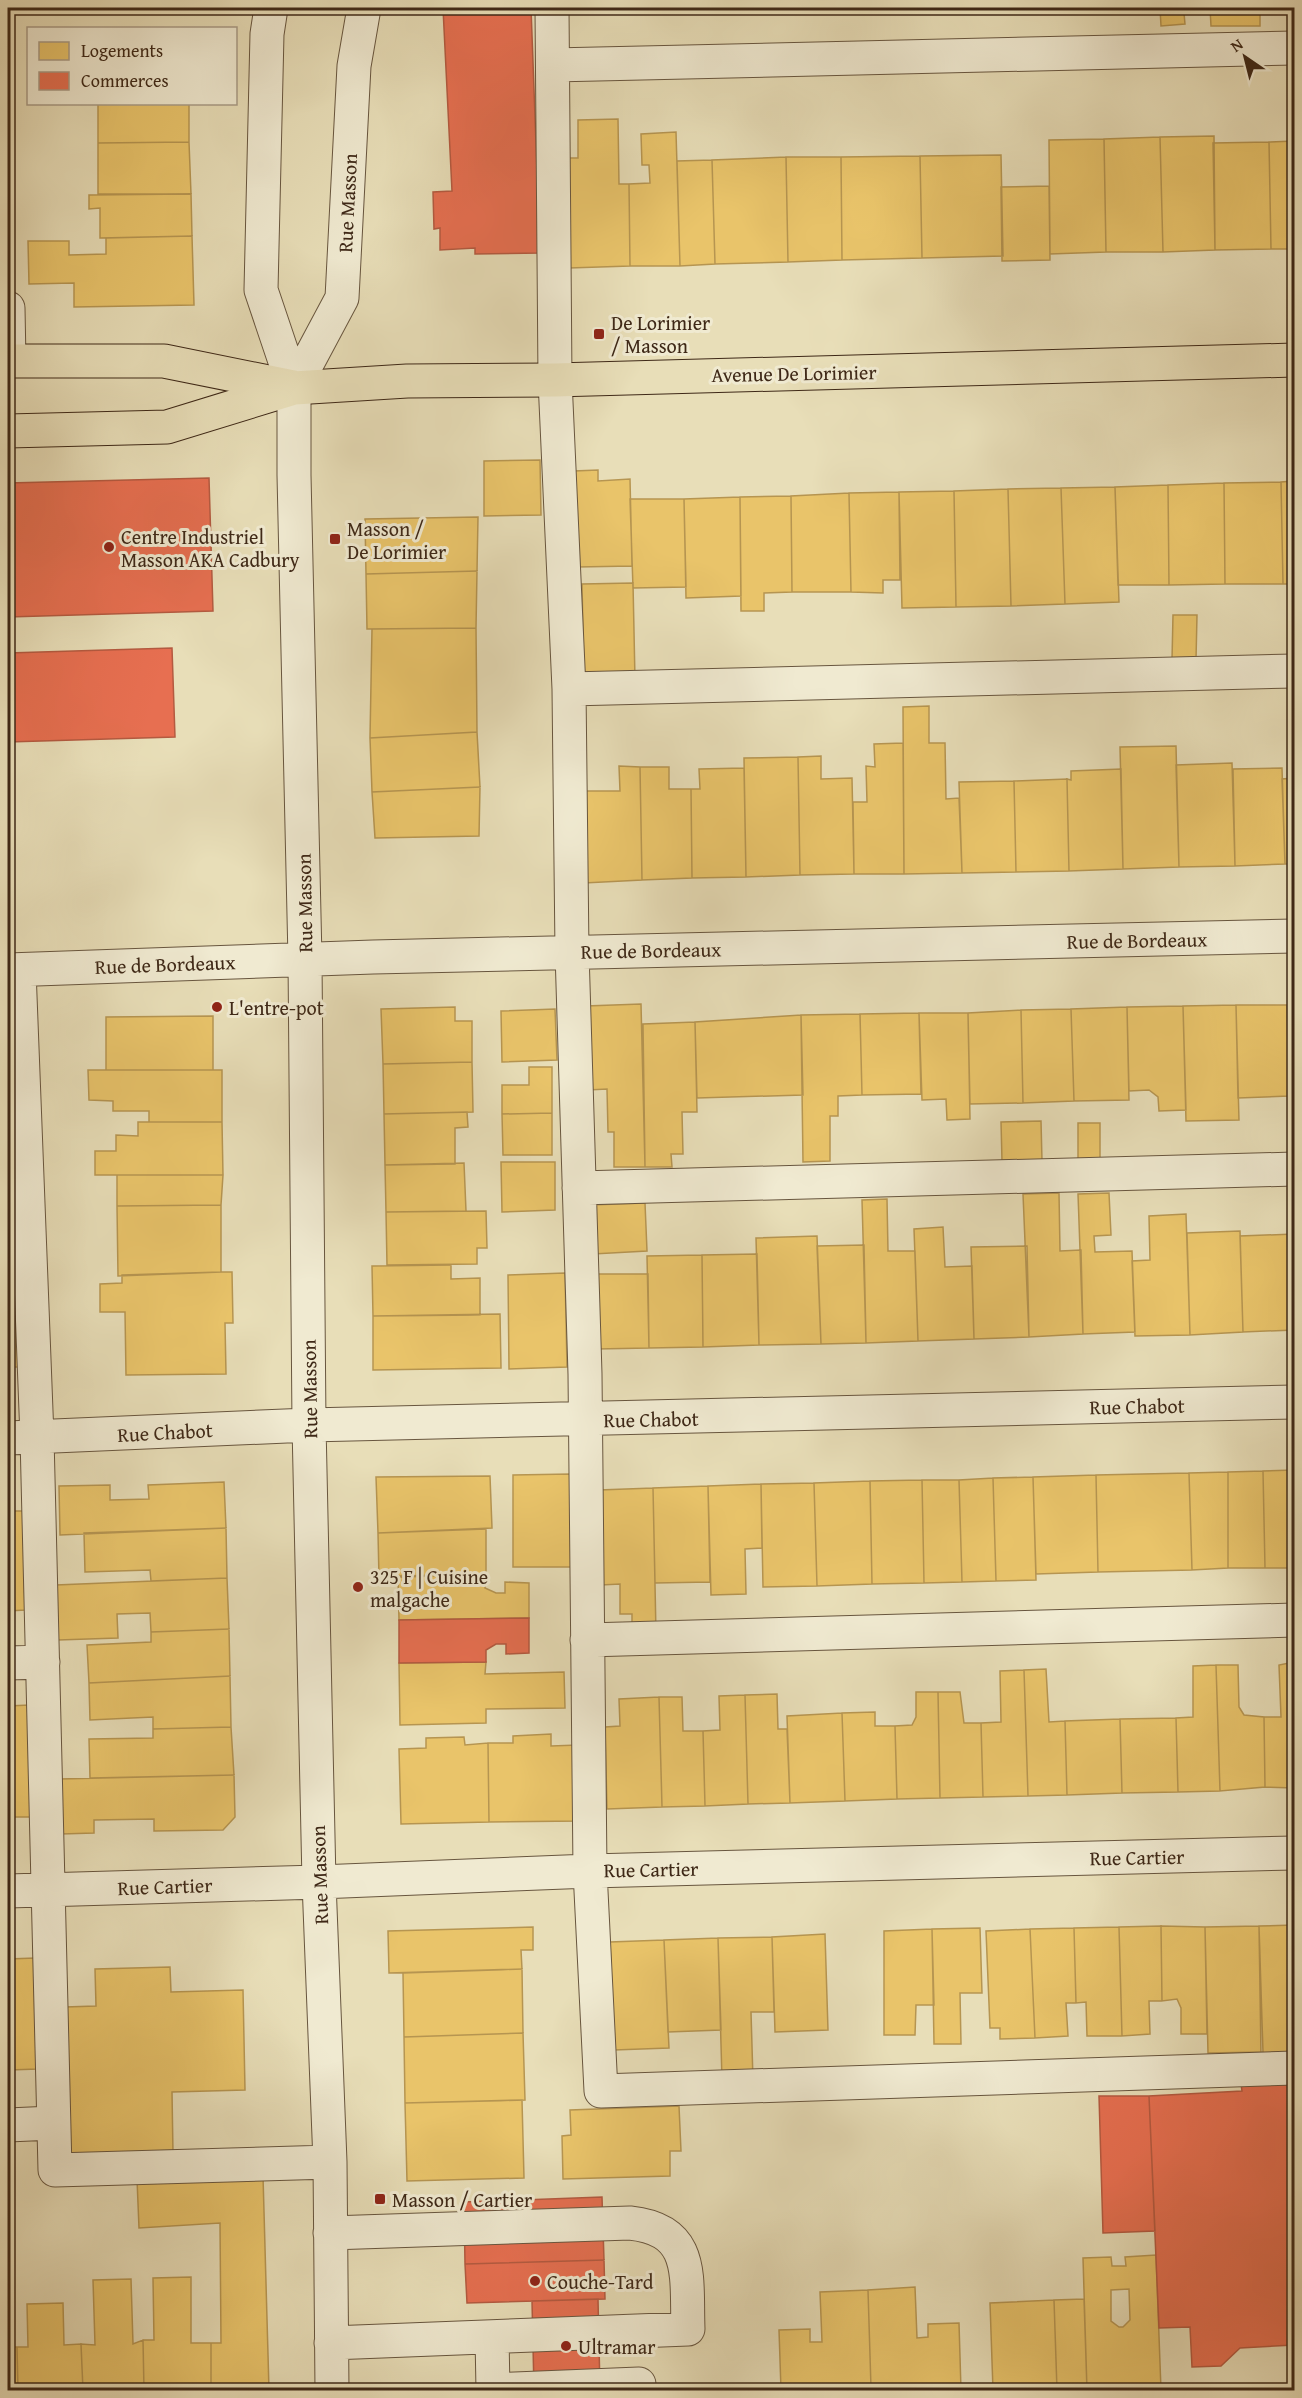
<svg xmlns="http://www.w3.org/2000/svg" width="1302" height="2398" font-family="'Gentium Book Plus',serif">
<rect width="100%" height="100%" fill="#e8deb8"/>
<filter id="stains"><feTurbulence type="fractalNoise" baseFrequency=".00333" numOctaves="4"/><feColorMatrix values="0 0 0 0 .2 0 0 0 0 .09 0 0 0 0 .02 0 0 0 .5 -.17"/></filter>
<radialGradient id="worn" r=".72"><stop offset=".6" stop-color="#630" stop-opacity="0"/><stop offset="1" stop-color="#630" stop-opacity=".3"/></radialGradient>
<path fill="#e9c46a" stroke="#b69551" stroke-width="1.5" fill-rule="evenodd" d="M1160,8H1194V13H1184L1185,24L1161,26Z
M1210,8H1260V26H1211Z
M98,104H189V142L98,143Z
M618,119L619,184H629L630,266L569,268L567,158H578V120Z
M676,132L680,266H630L629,184L650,183L649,165H642L641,134Z
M1214,136L1215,250L1163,252L1160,137Z
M1160,137L1163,252H1106L1104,139Z
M1104,139L1106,252L1050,254L1049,140Z
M1294,141V249H1271L1269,142Z
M189,142L191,194H98V143Z
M1269,142L1271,249L1215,250L1213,143Z
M1001,155L1003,256L922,258L920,156Z
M920,156L922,258L842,260L841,157Z
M786,157H841L842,260L788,262Z
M786,157L788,262L715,264L712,160Z
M712,160L715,264L680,266L677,161Z
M1049,186L1050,260L1002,261L1001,187Z
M191,194L192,236L100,238V208L89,209V195Z
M192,236L194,305L74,307V283L29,284L28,241H69V255L106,254V238Z
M540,460L541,515L484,516V461Z
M598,470V481L630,479L632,566L577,567L574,471Z
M1294,481V584H1283L1281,482Z
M1281,482L1283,584H1225L1224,483Z
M1224,483L1225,584L1169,585L1168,485Z
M1168,485L1169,585H1118L1115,487Z
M1115,487L1119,602L1065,604L1061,488Z
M1061,488L1065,604L1011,606L1008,489Z
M1008,489L1011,606L956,607L954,491Z
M954,491L956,607L902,608L899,492Z
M899,492L900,580H883V593L851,592L849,493Z
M849,493L851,592H792L791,496Z
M791,496L792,592L764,593V611H741L740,497Z
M740,497L741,596L686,598L684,499Z
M630,499H684L686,587L633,588Z
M478,517L477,571L366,574L365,519Z
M477,571L476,628L367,629L366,574Z
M633,583L635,680L584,681L582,584Z
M1173,615H1197L1196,660H1172Z
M476,628L477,732L370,738L372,629Z
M929,706V743H945L946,799L959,798L962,873L904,874L903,707Z
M477,732L480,787L372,792L370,738Z
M1292,739H1294V776L1292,773Z
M903,743L904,874H854L853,802H867L866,766L875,767L874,744Z
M1176,746L1179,867L1123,869L1120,747Z
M821,756V779L852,778L854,874L800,875L798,757Z
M798,757L800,875L746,877L744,758Z
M1232,763L1235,866L1179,867L1176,765Z
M619,766L640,767L642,880L584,883L583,791H620Z
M640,767H669V789H691L692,878L642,880Z
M744,768L746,877L692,878L691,789H700L699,769Z
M1282,768L1285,864L1235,866L1233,769Z
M1121,769L1123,869L1069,871L1067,779L1071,780V771Z
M1294,778V864H1285L1282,779Z
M1067,779L1069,871L1016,872L1014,781Z
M1014,781L1016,872L962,873L959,782Z
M480,787L479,836L375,838L372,792Z
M641,1004L645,1167H614V1132H608L607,1089L588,1090L586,1006Z
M1294,1004V1096H1289L1287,1005Z
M1236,1005L1239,1120L1186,1121L1183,1006Z
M1236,1005H1287L1289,1096L1238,1098Z
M1183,1006L1186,1110L1159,1111L1158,1097L1149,1090L1129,1091L1127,1007Z
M455,1007V1021H472V1062L383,1064L381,1009Z
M1127,1007L1129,1100L1074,1101L1071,1009Z
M555,1009L557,1060L502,1062L501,1011Z
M1071,1009L1074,1101L1023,1103L1021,1010Z
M1021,1010L1023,1103L970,1104L968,1013Z
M919,1013L921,1094L862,1095L860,1014Z
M919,1013H968L970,1119L947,1120L946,1099L922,1100Z
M860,1014L862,1095L838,1096V1116H830V1161L803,1162L801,1015Z
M801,1015L803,1095L697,1098L695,1022Z
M213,1016V1070H106V1017Z
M695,1022L697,1112H682L683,1154H671L672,1167H645L643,1024Z
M472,1062L473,1112L384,1114L383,1064Z
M529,1067H552V1113L502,1114V1085H529Z
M88,1070H222V1122H149V1111H113V1101L89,1100Z
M467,1112L468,1127L455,1128V1164L385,1165L384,1114Z
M552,1113V1155H503L502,1114Z
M1041,1121L1042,1161H1002L1001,1122Z
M138,1122H222L223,1175H95V1151H116V1135L138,1136Z
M1078,1123H1100V1160H1078Z
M501,1162H555V1210L502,1212Z
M464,1163L466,1211L386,1212L385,1165Z
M117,1175H223L221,1205L117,1206Z
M1059,1193L1060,1251L1081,1250L1083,1334L1029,1337L1023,1194Z
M1109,1193L1111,1235L1094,1236L1095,1252L1132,1251L1135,1332L1083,1334L1078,1194Z
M887,1199L888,1251H915L918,1341L866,1343L862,1200Z
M645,1203L647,1251L593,1254L591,1205Z
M221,1205V1272L118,1276L117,1206Z
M486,1211L487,1248H477V1264L387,1265L386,1212Z
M1186,1214L1190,1335L1135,1336L1132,1261L1150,1260L1149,1216Z
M943,1227L945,1267L972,1266L974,1339L918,1341L914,1229Z
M1240,1231L1243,1332L1190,1335L1187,1233Z
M1294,1234V1330L1243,1332L1240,1236Z
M817,1236L821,1344L759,1345L756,1238Z
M864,1245L866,1343L821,1344L817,1246Z
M1027,1246L1029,1337L974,1339L971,1247Z
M757,1254L759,1345L703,1347L702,1255Z
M702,1255L703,1347L649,1348L647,1256Z
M8,1258H18L22,1367H8Z
M451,1265V1279L480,1278V1315L373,1316L372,1266Z
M221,1272H232L233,1323H225L226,1374L126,1375L125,1312H100V1284L122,1283V1275Z
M565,1273L567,1367L509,1369L508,1275Z
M595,1274H648L649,1348L596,1349Z
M500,1314L501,1368L373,1370V1316Z
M1294,1470V1568H1265L1263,1471Z
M1263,1471L1265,1568H1228V1472Z
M1228,1472V1568L1192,1570L1189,1473Z
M1189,1473L1192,1570L1098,1572L1096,1475Z
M571,1474V1567H513V1475Z
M1096,1475L1098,1572L1036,1574L1033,1477Z
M490,1476L492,1528L378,1533L376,1477Z
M1033,1477L1036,1580L996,1581L993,1478Z
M993,1478L996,1581L962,1582L959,1480Z
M922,1480H959L962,1582L924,1583Z
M922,1480L924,1583L872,1584L870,1481Z
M870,1481L872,1584L817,1586L814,1483Z
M224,1482L226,1528L60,1535L59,1486L110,1485V1500L149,1499L148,1485Z
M814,1483L817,1586L763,1587L761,1484Z
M761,1484L762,1548L745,1549L746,1594L711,1595L708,1486Z
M708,1486L710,1582L655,1583L653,1488Z
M653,1488L656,1633L632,1634V1614H620V1584L601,1585L599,1490Z
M8,1511H23L25,1610L8,1611Z
M226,1528L227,1578L151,1581L150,1570L85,1572L84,1533Z
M486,1529V1574L379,1578L378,1533Z
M486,1574L485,1588L496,1593H505V1582L529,1583V1618L399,1620L398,1576Z
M227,1578L229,1629L151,1632L150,1613L117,1614L118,1638L58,1640L56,1585Z
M229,1629L230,1676L89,1683L87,1645L151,1642V1632Z
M486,1662L485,1674L564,1672L565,1708L486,1709V1723L400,1725L399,1663Z
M1294,1662V1788L1265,1787L1264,1717H1281L1279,1665Z
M1216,1665L1220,1791L1178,1792L1176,1718L1193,1717V1666Z
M1216,1665H1238L1239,1707L1244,1715L1264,1717L1265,1787L1220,1791Z
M1046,1669L1049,1722L1065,1721L1067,1795L1028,1796L1024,1670Z
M1024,1670L1028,1796L983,1797L981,1723L1001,1722L1000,1671Z
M230,1676L231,1727L153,1729V1717L90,1720L89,1683Z
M916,1692H938L940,1798L897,1799L895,1726L912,1725L916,1717Z
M938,1692H960L964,1723H981L983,1797L940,1798Z
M777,1694L778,1729H787L790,1803L748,1804L745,1695Z
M745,1695L748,1804L705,1806L703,1731L720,1730L719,1696Z
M659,1697L662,1807L607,1809L605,1727L620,1726L619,1699Z
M659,1697H682L683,1731H703L705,1806L662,1807Z
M29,1705L32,1817H8V1706Z
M875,1712V1726H895L897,1799L845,1801L842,1713Z
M842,1713L845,1801L790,1803L787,1716Z
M1176,1718L1178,1792L1122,1793L1120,1719Z
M1120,1719L1122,1793L1067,1795L1065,1721Z
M231,1727L234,1775L90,1778L89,1739L153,1738V1729Z
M551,1734V1746L578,1745L580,1821L489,1822L488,1743H513V1736Z
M464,1737L465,1745L488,1743L489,1822L401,1824L399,1749L426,1748V1738Z
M234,1775L235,1817L223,1830L154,1831V1819L94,1820V1833L61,1834L59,1779Z
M1294,1925L1293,2055L1261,2056L1259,1926Z
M1161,1926L1205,1927L1207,2034H1181V2008L1177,1999L1162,2001Z
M1161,1926L1162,2001H1149L1150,2034L1122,2036L1119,1927Z
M1259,1926L1263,2052L1208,2053L1205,1927Z
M533,1927V1950H521L522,1969L389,1973L388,1931Z
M1119,1927L1122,2036H1087L1086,2002L1076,2003L1074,1928Z
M980,1928L982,1993H960L961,2044H934L932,1929Z
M1074,1928L1076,2003H1066L1068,2036L1035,2038L1030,1929Z
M932,1929L934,2005H916L915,2035H884V1931Z
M1030,1929L1035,2038L1000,2039V2028H990L986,1931Z
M825,1934L828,2030L775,2032L772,1937Z
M772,1937L774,2012H751L753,2080H722L718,1938Z
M718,1938L721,2030L668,2032L664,1940Z
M664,1940L669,2048L614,2050L610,1942Z
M35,1958L38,2069L9,2070L8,1959Z
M170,1967L171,1992L243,1990L245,2090L172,2092L173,2154L68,2157L65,2007L96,2006L95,1969Z
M522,1969L523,2033L404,2037L403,1973Z
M523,2033L525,2100L405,2103L404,2037Z
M522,2100L524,2178L407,2181L405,2103Z
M679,2106L681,2151H670V2176L563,2179L562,2136L571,2135L570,2110Z
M263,2176L269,2390H211V2343H221L220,2223L139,2228L137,2179Z
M1156,2255L1161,2390H1087L1083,2258L1111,2257L1112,2266H1126L1125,2257ZM1129,2289L1130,2320L1123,2327H1119L1111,2321V2290Z
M191,2277V2343H211V2390H144L143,2340H154L153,2278Z
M131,2279L133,2344L143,2340L144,2390H83L81,2344L95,2345L93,2280Z
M915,2287L917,2338L928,2337V2324L959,2323L961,2390H905V2386L871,2388L868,2290Z
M868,2290L871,2388L781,2390L779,2330L810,2329V2342H822L820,2292Z
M1084,2299L1087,2390H1057L1054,2300Z
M1054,2300L1057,2390H993L990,2303Z
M63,2303L64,2345L81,2344L83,2390H18L17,2347H28L27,2304Z
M8,2347H17L18,2390H8Z"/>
<path fill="#e76f51" stroke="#b45a40" stroke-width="1.5" d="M443,8H531L540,253L475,254V248L440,250V228L434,229L433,192L452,191Z
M209,478L213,611L8,617V483Z
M172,648L175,737L8,742V653Z
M529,1618V1653L506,1654V1644H496L486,1650V1662L399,1663V1620Z
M1294,2081V2345L1240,2348L1221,2366L1192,2367L1190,2327L1159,2328L1149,2096L1242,2091L1241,2084Z
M1099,2096H1149L1155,2231L1103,2233Z
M602,2197L604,2260L465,2264L464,2202Z
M604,2260L605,2299L467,2303L465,2264Z
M598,2299L600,2390H534L532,2301Z"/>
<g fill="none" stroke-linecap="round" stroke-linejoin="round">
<defs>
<path id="minor" d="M271,8L267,34L261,290L294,388V475L305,959L309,1425L319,1882L330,2162L332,2390
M552,8L555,380L569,689L572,952L585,1374L590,1871L601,2091L1294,2068
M553,65L1294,48
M8,308L9,361
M294,388L342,298L354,66L364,8
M569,689L1294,671
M8,970L373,957L1294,936
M19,970L37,1437L55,2170L330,2162
M579,1188L1294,1169
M8,1438L309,1425L1294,1402
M587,1640L1294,1620
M8,1663L43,1662
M8,1891L319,1882L590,1871L1294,1853
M8,2125L53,2123
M330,2233L630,2223C696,2230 686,2277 688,2329L331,2343
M492,2337L493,2390
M493,2390L639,2384"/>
<path id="major" d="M8,361H164L293,387
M8,431L167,427L294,388L407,381L555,380L1294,360"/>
</defs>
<use href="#minor" stroke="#68563f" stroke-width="35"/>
<use href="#major" stroke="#3e2817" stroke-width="35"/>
<use href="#minor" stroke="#f0ead1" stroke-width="33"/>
<use href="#major" stroke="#e8deb8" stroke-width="33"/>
</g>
<g fill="#8f2418" stroke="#f0ead1" stroke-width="2">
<rect x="593" y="328" width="12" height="12" rx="3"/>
<rect x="329" y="533" width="12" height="12" rx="3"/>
<circle cx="109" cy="547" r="6"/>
<circle cx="217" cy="1007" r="6"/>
<circle cx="358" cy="1587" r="6"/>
<rect x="374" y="2193" width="12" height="12" rx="3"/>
<circle cx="535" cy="2281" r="6"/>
<circle cx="566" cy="2346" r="6"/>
</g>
<g text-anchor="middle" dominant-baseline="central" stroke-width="6" stroke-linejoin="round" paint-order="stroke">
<g font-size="20" fill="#3e2817" stroke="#f0ead1">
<text transform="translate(347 203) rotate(-87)">Rue Masson</text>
<text transform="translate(794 373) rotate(-1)">Avenue De Lorimier</text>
<text transform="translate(304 903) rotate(-91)">Rue Masson</text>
<text transform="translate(1137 940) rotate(-1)">Rue de Bordeaux</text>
<text transform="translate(651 950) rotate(-1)">Rue de Bordeaux</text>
<text transform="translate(165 964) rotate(-2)">Rue de Bordeaux</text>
<text transform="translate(309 1389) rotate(-91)">Rue Masson</text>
<text transform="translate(1137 1406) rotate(-1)">Rue Chabot</text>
<text transform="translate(651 1419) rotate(-1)">Rue Chabot</text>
<text transform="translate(165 1432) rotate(-3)">Rue Chabot</text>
<text transform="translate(1137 1857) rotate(-1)">Rue Cartier</text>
<text transform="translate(651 1869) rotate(-1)">Rue Cartier</text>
<text transform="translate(319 1875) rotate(-92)">Rue Masson</text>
<text transform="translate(165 1886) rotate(-2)">Rue Cartier</text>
</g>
<g font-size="20" fill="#3e2817" stroke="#f0ead1" text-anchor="start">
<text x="611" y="322">De Lorimier<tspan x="611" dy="23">/ Masson</tspan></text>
<text x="347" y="528">Masson /<tspan x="347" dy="23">De Lorimier</tspan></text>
<text x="121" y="536">Centre Industriel<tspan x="121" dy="23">Masson AKA Cadbury</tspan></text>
<text x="229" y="1007">L'entre-pot</text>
<text x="370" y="1576">325 F | Cuisine<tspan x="370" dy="23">malgache</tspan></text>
<text x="392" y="2199">Masson / Cartier</text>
<text x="547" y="2281">Couche-Tard</text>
<text x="578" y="2346">Ultramar</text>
</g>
</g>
<rect width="1302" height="2398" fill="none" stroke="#e8deb8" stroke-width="30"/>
<rect x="9" y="9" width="1284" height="2380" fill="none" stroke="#3e2817" stroke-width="3"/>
<rect x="15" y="15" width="1272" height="2368" fill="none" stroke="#3e2817" stroke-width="1.5"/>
<rect x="27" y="27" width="210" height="78" fill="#f0ead1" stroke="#a99c87" stroke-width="1.5"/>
<rect x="39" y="42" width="30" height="18" fill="#e9c46a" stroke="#a99c87" stroke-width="1.5"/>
<text x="81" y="57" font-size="18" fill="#3e2817">Logements</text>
<rect x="39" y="72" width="30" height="18" fill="#e76f51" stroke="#a99c87" stroke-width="1.5"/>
<text x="81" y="87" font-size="18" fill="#3e2817">Commerces</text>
<g transform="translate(1245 57) rotate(325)" stroke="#f0ead1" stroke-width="4.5" paint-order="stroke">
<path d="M0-4.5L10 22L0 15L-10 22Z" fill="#3e2817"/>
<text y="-9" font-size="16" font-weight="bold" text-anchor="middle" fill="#3e2817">N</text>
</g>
<rect width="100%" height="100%" filter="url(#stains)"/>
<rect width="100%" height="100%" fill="url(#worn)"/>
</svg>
